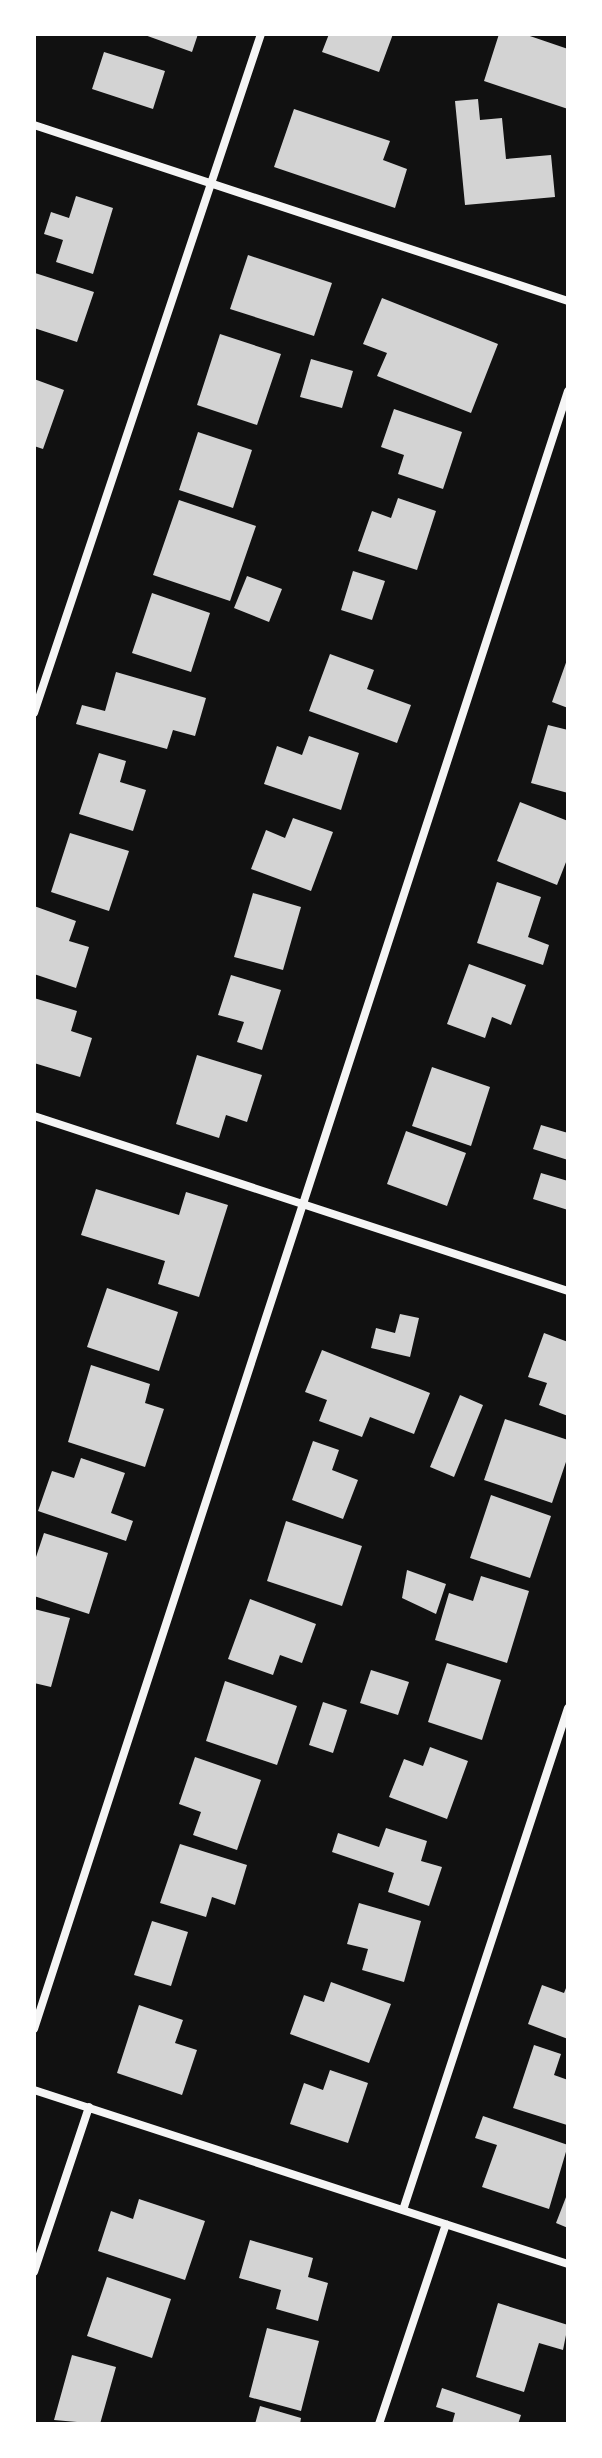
<svg xmlns="http://www.w3.org/2000/svg" width="602" height="2458" font-family="Lato,sans-serif">
<rect width="100%" height="100%" fill="#111"/>
<path fill="#d3d3d3" d="M142,34H198L192,52Z
M329,34H393L379,72L322,52Z
M499,34H524L568,49V109L484,81Z
M104,52L165,71L153,109L92,89Z
M478,99L480,120L502,118L506,159L551,155L555,197L465,205L455,101Z
M294,109L390,141L383,160L407,169L395,208L274,167Z
M76,196L113,208L93,274L56,262L63,240L44,234L51,212L69,218Z
M248,255L332,283L314,336L230,309Z
M35,273L94,292L77,342L34,328Z
M382,298L498,344L471,413L377,376L387,353L363,344Z
M220,334L281,354L257,425L197,405Z
M311,359L353,371L342,408L300,397Z
M34,379L64,390L43,449L34,446Z
M394,409L462,432L443,489L398,474L404,455L381,447Z
M198,432L252,450L233,508L179,490Z
M398,498L436,511L417,570L358,551L372,511L391,518Z
M179,500L256,526L230,601L153,575Z
M353,571L385,581L372,620L341,610Z
M247,576L282,589L269,622L234,608Z
M152,593L210,613L191,672L132,653Z
M330,654L374,670L367,689L411,705L397,743L309,711Z
M568,657V708L552,702Z
M116,672L206,698L195,736L173,730L167,749L76,724L82,705L105,711Z
M548,725L568,730V793L531,783Z
M309,736L359,753L341,810L264,784L277,746L302,755Z
M99,753L126,761L120,782L146,790L133,831L79,814Z
M520,802L568,821V857L557,885L497,861Z
M293,818L333,832L311,891L251,869L266,830L285,838Z
M70,833L129,851L109,911L51,892Z
M497,882L541,897L528,937L549,945L543,965L477,943Z
M253,893L301,907L283,970L234,957Z
M34,906L76,921L69,941L89,947L76,988L34,974Z
M469,964L526,985L511,1025L492,1017L485,1038L447,1024Z
M231,975L281,990L262,1050L237,1042L244,1022L218,1015Z
M34,998L77,1011L71,1031L92,1038L80,1077L34,1063Z
M197,1055L262,1075L247,1122L226,1115L219,1138L176,1124Z
M432,1067L490,1087L471,1146L412,1126Z
M541,1125L568,1133V1160L533,1149Z
M406,1131L466,1153L447,1206L387,1184Z
M541,1173L568,1181V1210L533,1199Z
M96,1189L179,1215L186,1192L228,1205L199,1297L158,1284L165,1261L81,1235Z
M107,1288L178,1312L159,1371L87,1347Z
M400,1314L419,1318L410,1357L371,1348L376,1328L395,1333Z
M544,1333L568,1342V1416L539,1405L547,1383L528,1377Z
M322,1350L430,1393L414,1434L370,1417L362,1437L319,1421L327,1400L305,1392Z
M91,1365L150,1384L145,1403L164,1409L145,1467L68,1442Z
M460,1395L483,1405L454,1477L430,1467Z
M505,1419L568,1440V1456L552,1503L484,1480Z
M313,1441L339,1450L332,1470L358,1480L343,1519L292,1500Z
M81,1458L125,1473L111,1513L133,1521L126,1541L38,1511L52,1471L74,1478Z
M491,1495L551,1516L530,1578L470,1558Z
M286,1521L362,1546L342,1606L267,1581Z
M44,1533L108,1553L89,1614L34,1596V1563Z
M407,1570L446,1584L436,1614L402,1598Z
M481,1576L529,1591L507,1663L435,1640L449,1593L473,1601Z
M250,1599L316,1624L302,1663L280,1655L273,1675L228,1659Z
M34,1609L70,1618L51,1687L34,1683Z
M447,1663L501,1680L482,1740L428,1722Z
M371,1670L409,1682L398,1715L360,1703Z
M225,1681L297,1706L277,1765L206,1741Z
M323,1702L347,1710L333,1753L309,1745Z
M430,1747L468,1761L447,1819L389,1797L404,1759L423,1766Z
M195,1757L261,1780L237,1850L193,1835L201,1812L179,1804Z
M386,1828L427,1841L421,1861L442,1867L429,1906L388,1892L394,1873L332,1852L338,1833L379,1847Z
M180,1844L247,1865L235,1905L212,1897L206,1917L160,1903Z
M359,1903L421,1921L404,1982L362,1970L368,1949L347,1944Z
M152,1921L188,1932L171,1986L134,1975Z
M331,1982L391,2004L369,2063L290,2034L304,1995L324,2002Z
M568,1983V2039L528,2024L542,1985L564,1993Z
M139,2005L183,2020L175,2043L197,2050L182,2095L117,2073Z
M534,2045L561,2054L554,2075L568,2080L567,2125L513,2108Z
M330,2070L368,2083L348,2143L290,2124L304,2083L323,2090Z
M483,2116L568,2145L549,2209L482,2187L497,2145L475,2138Z
M568,2192V2228L556,2223Z
M139,2199L205,2221L185,2280L98,2251L111,2211L133,2219Z
M250,2240L313,2258L308,2277L328,2283L318,2321L276,2309L281,2290L239,2278Z
M107,2277L171,2299L152,2358L87,2336Z
M498,2303L568,2325L563,2350L539,2343L524,2392L476,2377Z
M267,2328L319,2341L301,2411L249,2397Z
M72,2355L116,2367L100,2424L54,2420Z
M442,2388L521,2415L518,2424H452L455,2413L436,2407Z
M260,2406L301,2418L300,2424H255Z"/>
<g fill="none" stroke-linecap="round" stroke-linejoin="round">
<path stroke="#f5f5f5" stroke-width="8" d="M34,125L568,301
M34,713L261,34
M34,1116L568,1291
M34,2029L568,391
M34,2090L568,2264
M403,2210L568,1708
M34,2272L89,2107
M379,2424L446,2224"/>
</g>
<rect width="602" height="2458" fill="none" stroke="#ffffff" stroke-width="72"/>
</svg>
